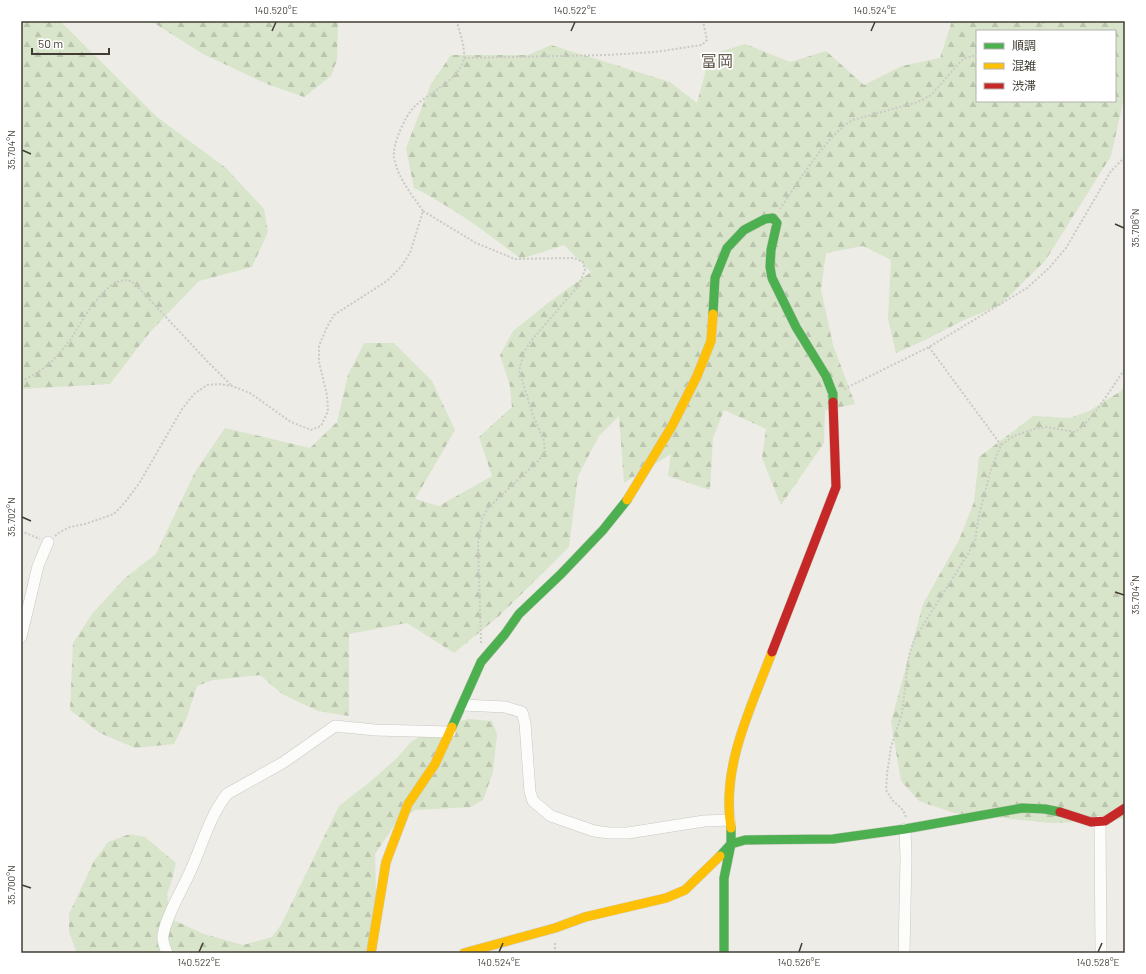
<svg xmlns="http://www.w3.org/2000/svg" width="1146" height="974" font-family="Barlow,'Noto Sans JP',sans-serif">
<defs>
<pattern id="forest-firs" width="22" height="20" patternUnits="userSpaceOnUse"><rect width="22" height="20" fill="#d8e5ca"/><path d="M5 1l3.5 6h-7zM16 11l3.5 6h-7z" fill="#bbc5ae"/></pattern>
</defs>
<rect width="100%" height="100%" fill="#edece7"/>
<path fill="url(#forest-firs)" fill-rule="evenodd" d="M21,21H60L157,117L226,168L264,209L268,232L252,267L199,281L150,332L110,384L21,389Z
M151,21H338L337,60L331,76L304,97L267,84L203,54Z
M952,21H1125V93L1111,156L1045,261L1000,305L962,321L923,341L896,353L888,319L891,260L863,246L826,253L821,290L833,345L855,404L825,410L824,443L781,505L762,458L766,429L724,410L713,438L710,490L668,476L671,454L624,483L619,416L599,436L578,476L569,547L499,616L454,653L407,623L349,634V716L318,711L282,694L260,675L213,680L197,686L187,717L174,744L135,748L100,733L70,710L73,643L92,614L125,578L156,554L195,472L225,428L310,448L337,422L348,375L364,343H394L432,381L455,430L415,499L439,506L492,476L479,437L512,407L510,386L500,355L513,331L548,303L591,272L564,245L521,259C487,233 453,207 414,188L406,148L431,84L451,55H528L551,45L670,82L697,103L710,55L745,44L790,62L826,51L864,85L902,66L940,58ZM977,31H1115V101H977Z
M1125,384V818L1105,821L1051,823L954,813L919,801L901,781L891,722L923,604L959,540L974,502L979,457L1033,416L1070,418L1089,411L1121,391Z
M468,719L492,721L497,734L493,772L483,800L471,807L415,810L397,821L375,854L376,896L373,953H77L69,932V914L94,861L108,842L130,834L145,837L176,863L172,880L167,895L171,919L204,934L243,945L272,937L281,925L339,806L370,782L396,759L410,743L426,732Z"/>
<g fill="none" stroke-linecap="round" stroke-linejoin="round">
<defs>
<path id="street" d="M21,637L38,566L48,542
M463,705L505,707L522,712L525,723L530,792L533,801L551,816L594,831L609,833H628L704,821L730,820
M1100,821L1101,953
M167,953C165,948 162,940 163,935C167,914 181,892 190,872C202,846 209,817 227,794L284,762L335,726L375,730L450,732
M904,953L906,858L905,829"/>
<path id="fast" d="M713,314L715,278L727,248L744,230L765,219L773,218L777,223L771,250L770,267L772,278L796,327L826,376L833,394V402
M452,727L481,662L505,634L519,614L561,574L603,530L627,500
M720,856L731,844L745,840L833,839L905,829L1022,808L1045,809L1060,812
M724,953V878L731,844V828"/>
<path id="slow" d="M627,500L672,426L697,376L711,341L713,314
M731,828C721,766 751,708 772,652
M371,953L386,862L408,804L435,764L452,727
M464,953L555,928L585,917L666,898L685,890L720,856"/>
<path id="jam" d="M772,652L836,487L833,402
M1060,812L1091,822L1105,821L1125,808"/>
</defs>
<use href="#street" stroke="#c9c8c3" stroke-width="12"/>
<use href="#fast" stroke="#cbc9bf" stroke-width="10"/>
<use href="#slow" stroke="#cbc9bf" stroke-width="10"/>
<use href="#jam" stroke="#cbc9bf" stroke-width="10"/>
<path stroke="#cbcac6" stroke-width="2" stroke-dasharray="2 2" stroke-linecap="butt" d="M1039,31L1044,21
M464,58L606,55L655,52L702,45L707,40L703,21
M780,209C797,184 828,133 853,120L918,102L931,95L961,61L966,58L977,55
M423,211L476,243L515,259L574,258L583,262L585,270L579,285L531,341L524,352L519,371L533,415L544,441L545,451L539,460L488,508L482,519L478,543L481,643
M929,347L1001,445
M21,380H24C33,375 42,370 50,363C57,357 64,348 70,340C81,324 111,265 135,284L207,361L231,385
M844,389L929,347L1027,288L1049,268L1066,248L1111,171L1125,157
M21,531L40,539
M55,536L60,532L70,527L85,524L114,514L126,501L140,482L182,409L194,394L207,385L219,384L232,386L250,393L291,422L311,430L321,426L328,411L327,395L319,362V346L327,327L334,315L387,281L401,267L410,253L423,211C412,195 398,178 394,158C392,145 405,116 414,107C421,100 430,95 438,89C448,82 463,70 464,57C465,45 459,32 457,21
M906,817L903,810L893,801L886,790L887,774L891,747L902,713L909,655L915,638L968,554L975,541L979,515L991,469L1001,445L1014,436L1034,429L1046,427L1075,432C1094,419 1111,388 1125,369
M555,953V941"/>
<use href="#street" stroke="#fcfcfb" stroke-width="11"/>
<use href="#fast" stroke="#4caf50" stroke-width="9"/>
<use href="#slow" stroke="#ffc107" stroke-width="9"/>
<use href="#jam" stroke="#c62828" stroke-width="9"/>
</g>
<path fill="none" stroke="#413d35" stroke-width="1.5" d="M272,31L276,22M571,31L575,22M871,31L875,22M22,150L31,154M1115,224L1124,228M22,517L31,521M1115,592L1124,595M22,885L31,888M199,952L203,943M499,952L503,943M799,952L802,943M1098,952L1102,943"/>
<g text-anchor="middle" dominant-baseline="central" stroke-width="3.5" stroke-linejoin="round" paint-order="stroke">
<g font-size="16" fill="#635c4e" stroke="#fff">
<text x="717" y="60">富岡</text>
</g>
</g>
<rect width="1146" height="974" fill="none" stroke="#ffffff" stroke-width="44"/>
<rect x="976" y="30" width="140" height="72" fill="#ffffff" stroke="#b3b1ae"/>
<rect x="984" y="43" width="20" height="6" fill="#4caf50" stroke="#b3b1ae"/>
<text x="1012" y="50" font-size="12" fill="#413d35">順調</text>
<rect x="984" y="63" width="20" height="6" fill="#ffc107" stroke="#b3b1ae"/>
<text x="1012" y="70" font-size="12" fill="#413d35">混雑</text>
<rect x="984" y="83" width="20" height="6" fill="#c62828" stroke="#b3b1ae"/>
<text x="1012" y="90" font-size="12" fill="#413d35">渋滞</text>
<path d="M32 48v6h77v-6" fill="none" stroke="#413d35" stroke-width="2"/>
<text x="38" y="48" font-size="12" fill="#413d35" stroke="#ffffff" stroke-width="3" paint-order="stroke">50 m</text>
<rect x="22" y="22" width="1102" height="930" fill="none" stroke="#413d35" stroke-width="1.5"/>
<g font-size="10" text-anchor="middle" fill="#413d35">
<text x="276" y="14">140.520°E</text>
<text x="575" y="14">140.522°E</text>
<text x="875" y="14">140.524°E</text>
<text transform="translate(11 150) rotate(-90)" y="4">35.704°N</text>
<text transform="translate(1135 228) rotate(-90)" y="4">35.706°N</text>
<text transform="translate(11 517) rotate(-90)" y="4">35.702°N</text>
<text transform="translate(1135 595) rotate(-90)" y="4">35.704°N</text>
<text transform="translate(11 885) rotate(-90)" y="4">35.700°N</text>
<text x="199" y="966">140.522°E</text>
<text x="499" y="966">140.524°E</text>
<text x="799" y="966">140.526°E</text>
<text x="1098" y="966">140.528°E</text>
</g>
</svg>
